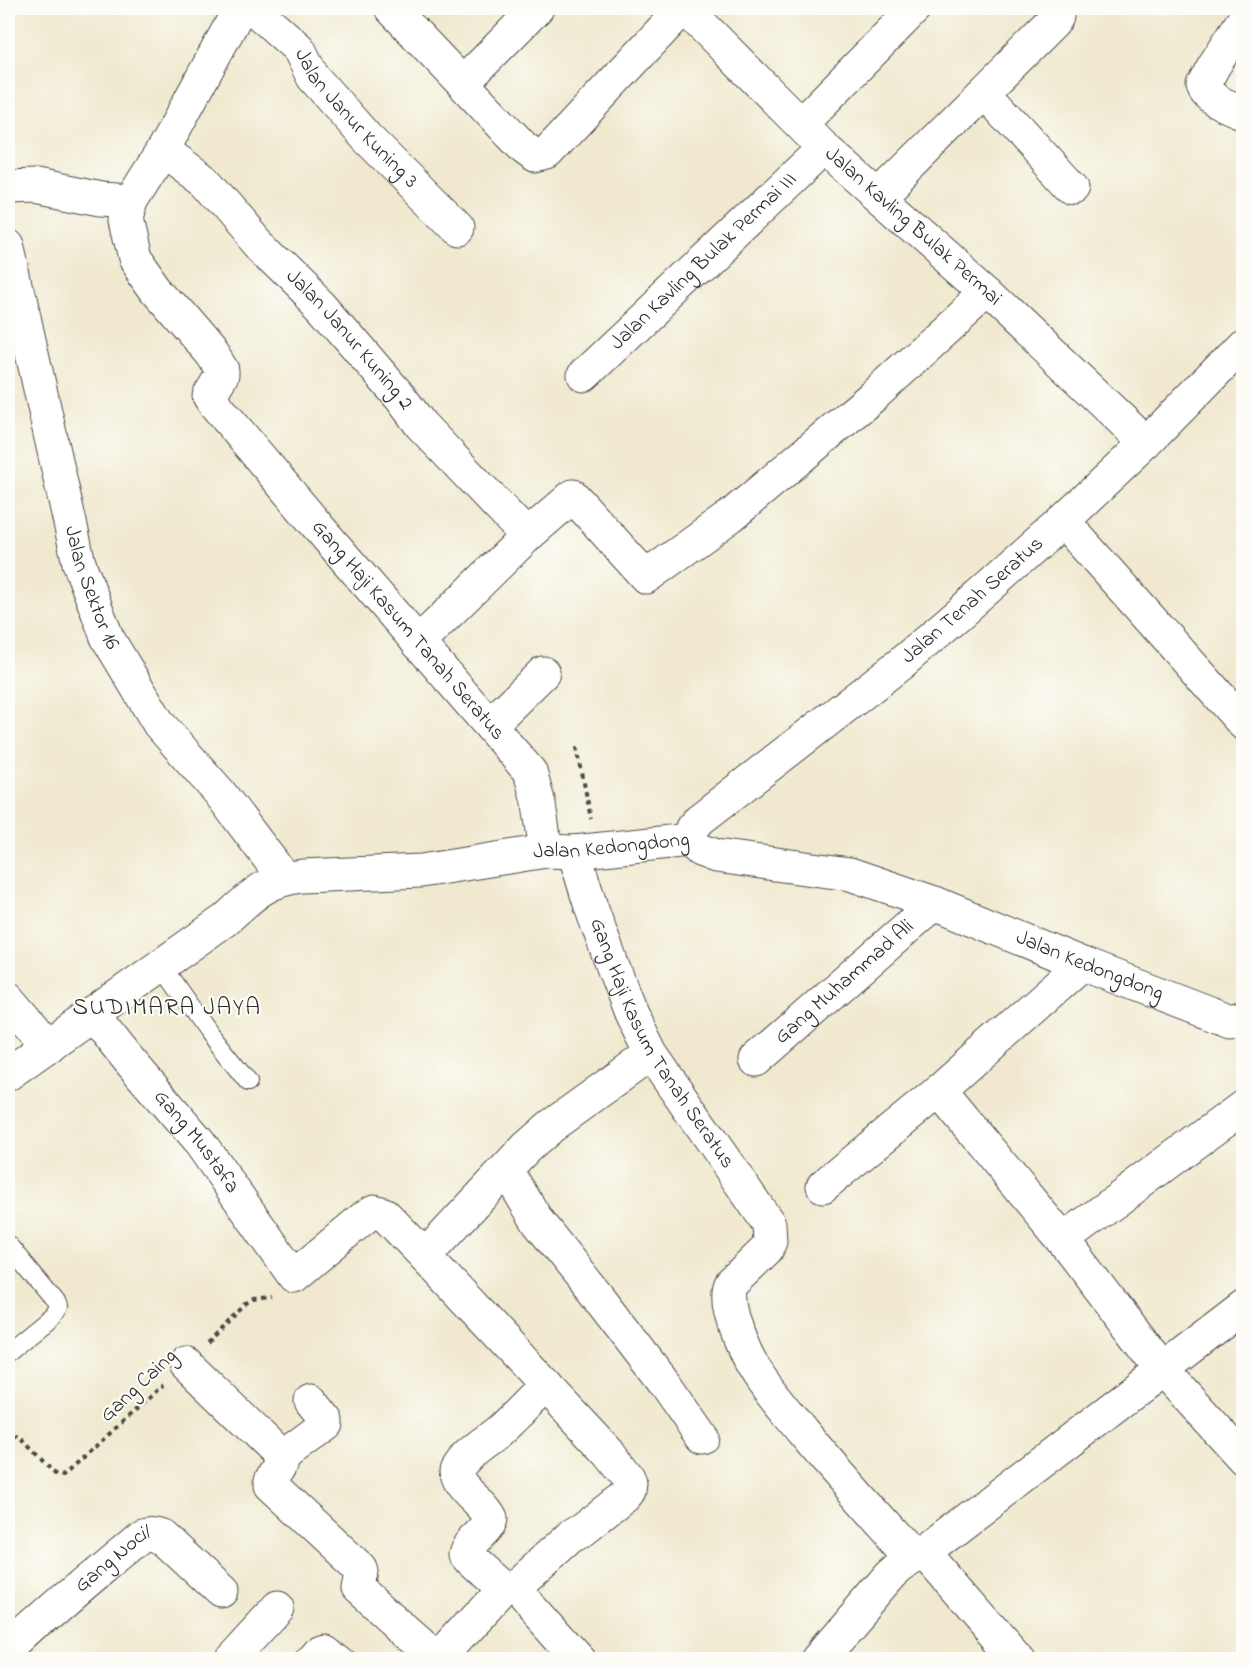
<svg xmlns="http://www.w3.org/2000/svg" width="1251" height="1667" font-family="'Indie Flower',sans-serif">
<rect width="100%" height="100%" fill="#fdfcf7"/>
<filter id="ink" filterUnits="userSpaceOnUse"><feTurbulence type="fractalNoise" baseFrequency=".0167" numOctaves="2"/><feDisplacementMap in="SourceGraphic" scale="12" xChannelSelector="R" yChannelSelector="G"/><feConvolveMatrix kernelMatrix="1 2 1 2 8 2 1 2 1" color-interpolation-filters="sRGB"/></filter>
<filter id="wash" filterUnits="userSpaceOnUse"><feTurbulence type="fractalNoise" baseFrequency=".008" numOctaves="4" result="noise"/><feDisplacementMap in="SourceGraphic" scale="24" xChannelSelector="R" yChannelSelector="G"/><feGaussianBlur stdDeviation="1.35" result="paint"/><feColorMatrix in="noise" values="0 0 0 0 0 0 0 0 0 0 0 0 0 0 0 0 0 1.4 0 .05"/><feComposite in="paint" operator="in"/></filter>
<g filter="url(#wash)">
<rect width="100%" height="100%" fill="#f0e9cf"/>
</g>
<g filter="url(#ink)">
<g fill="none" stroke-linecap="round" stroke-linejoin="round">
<defs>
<path id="lane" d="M161,965L208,1032L248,1082
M8,1245L56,1303L58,1308L51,1317L8,1352"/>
<g id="street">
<path id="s1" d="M240,8L163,150L131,201L126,220L135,259L157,290L212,354L222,370V375L209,396L214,403L320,529L530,772L539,804L546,851"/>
<path id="s2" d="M253,8L299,49L313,77L367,138L457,228"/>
<path d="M391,8L524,148L535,156L547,153L683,8"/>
<path id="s3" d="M685,8L824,148L987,292L1146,443"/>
<path d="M1244,19L1213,67L1203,86C1206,99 1232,108 1244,113"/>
<path d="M463,83L537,8"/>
<path d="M984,92L1072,188"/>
<path d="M801,124L915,8"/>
<path id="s4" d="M163,150L206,182L258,243L322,306L401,398L421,425L527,536"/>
<path d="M8,187L36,186L101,199L131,201"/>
<path d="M879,196L1053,23L1057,17L1056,8"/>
<path id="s5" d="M8,246L79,563L107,637L159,724L219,792L284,878"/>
<path id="s6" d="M584,375L824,148"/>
<path d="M1063,521L1244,724"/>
<path d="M418,643L527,536L573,496L646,577L732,515L872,397L987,292"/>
<path d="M490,725L543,673"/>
<path id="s7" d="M689,840L692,828L700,819L899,665L962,611L1063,521L1146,443L1244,343"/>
<path id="s8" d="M689,840L700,850L716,856L850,874L935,903L1082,964L1230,1021L1244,1017"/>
<path id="s9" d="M574,852L591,907L613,967L631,1013L651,1054L769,1224L770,1241L767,1249L731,1284C721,1303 746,1356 757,1373C770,1394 787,1412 802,1431C838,1474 876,1516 914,1558"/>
<path d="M8,998L49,1046"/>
<path id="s10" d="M92,1014L128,1059L200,1143L294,1276L366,1216L374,1211L384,1214L425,1256"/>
<path id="s11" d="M756,1060L935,903"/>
<path id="s12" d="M8,1074L225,920C253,895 264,881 302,876L421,871L546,851L574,852L689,840"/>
<path d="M939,1091L1063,1240L1162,1369L1244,1459"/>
<path d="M507,1171L538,1222L598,1297L665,1384L702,1437"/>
<path d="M823,1186L939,1091L1082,964"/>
<path d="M1063,1240L1244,1106"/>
<path d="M186,1364L280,1455L282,1462L271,1480V1485L361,1569L362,1572L359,1589L438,1660"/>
<path d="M281,1458L327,1424V1421L311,1401"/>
<path d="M924,1552L1018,1660"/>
<path d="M504,1590L472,1561L466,1554C469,1540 487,1534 491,1519C484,1503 456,1488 456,1471C466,1453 483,1444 498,1432C515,1417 530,1400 546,1385"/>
<path id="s13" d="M8,1652C50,1610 97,1574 142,1535C149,1532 154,1533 161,1536L221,1592"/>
<path d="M229,1660L277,1608"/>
<path d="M312,1660L320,1651L324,1650L337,1660"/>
<path d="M439,1660L499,1594L504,1590L516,1588"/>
<path d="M578,1660L519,1594L516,1588L519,1583L571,1536L583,1529L625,1496L629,1491L630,1483L628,1477L609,1453L425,1256L526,1148L551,1126L651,1054"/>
<path d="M818,1660L891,1575L900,1567L924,1552L1244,1307"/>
</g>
</defs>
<use href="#lane" stroke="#494844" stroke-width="20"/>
<use href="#street" stroke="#494844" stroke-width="35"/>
<path stroke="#494844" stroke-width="4" stroke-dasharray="4.5 4.5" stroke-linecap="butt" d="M577,747L591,819
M207,1343L247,1304L254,1300L272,1298
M8,1444L17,1436L20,1437L55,1474L63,1476L163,1385"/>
<use href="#lane" stroke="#fff" stroke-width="18"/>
<use href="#street" stroke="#fff" stroke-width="33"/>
</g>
</g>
<g text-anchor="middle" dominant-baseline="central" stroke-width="4.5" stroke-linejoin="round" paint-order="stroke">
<g font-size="21" fill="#2b2b2b" stroke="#fdfcf7">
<text stroke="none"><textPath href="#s2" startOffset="152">Jalan Janur Kuning 3</textPath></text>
<text stroke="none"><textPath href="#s3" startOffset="316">Jalan Kavling Bulak Permai</textPath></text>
<text stroke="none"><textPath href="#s6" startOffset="165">Jalan Kavling Bulak Permai III</textPath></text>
<text stroke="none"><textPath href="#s4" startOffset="267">Jalan Janur Kuning 2</textPath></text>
<text stroke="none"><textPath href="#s5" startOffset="352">Jalan Sektor 16</textPath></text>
<text stroke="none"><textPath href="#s7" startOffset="374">Jalan Tenah Seratus</textPath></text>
<text stroke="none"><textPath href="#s1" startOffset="760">Gang Haji Kasum Tanah Seratus</textPath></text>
<text stroke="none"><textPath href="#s12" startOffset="668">Jalan Kedongdong</textPath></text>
<text stroke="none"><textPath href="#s8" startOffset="424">Jalan Kedongdong</textPath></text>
<text stroke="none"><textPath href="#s11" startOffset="118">Gang Muhammad Ali</textPath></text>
<text stroke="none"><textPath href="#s9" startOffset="212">Gang Haji Kasum Tanah Seratus</textPath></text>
<text stroke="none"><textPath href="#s10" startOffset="165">Gang Mustafa</textPath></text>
<text transform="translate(139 1386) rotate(-43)">Gang Caing</text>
<text stroke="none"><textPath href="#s13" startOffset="140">Gang Nocil</textPath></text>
</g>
<g font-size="24" letter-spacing="1.5" fill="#2b2b2b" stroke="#fdfcf7">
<text x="167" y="1008">SUDIMARA JAYA</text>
</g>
</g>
<rect width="1251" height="1667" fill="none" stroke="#fdfcf7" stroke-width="30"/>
</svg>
